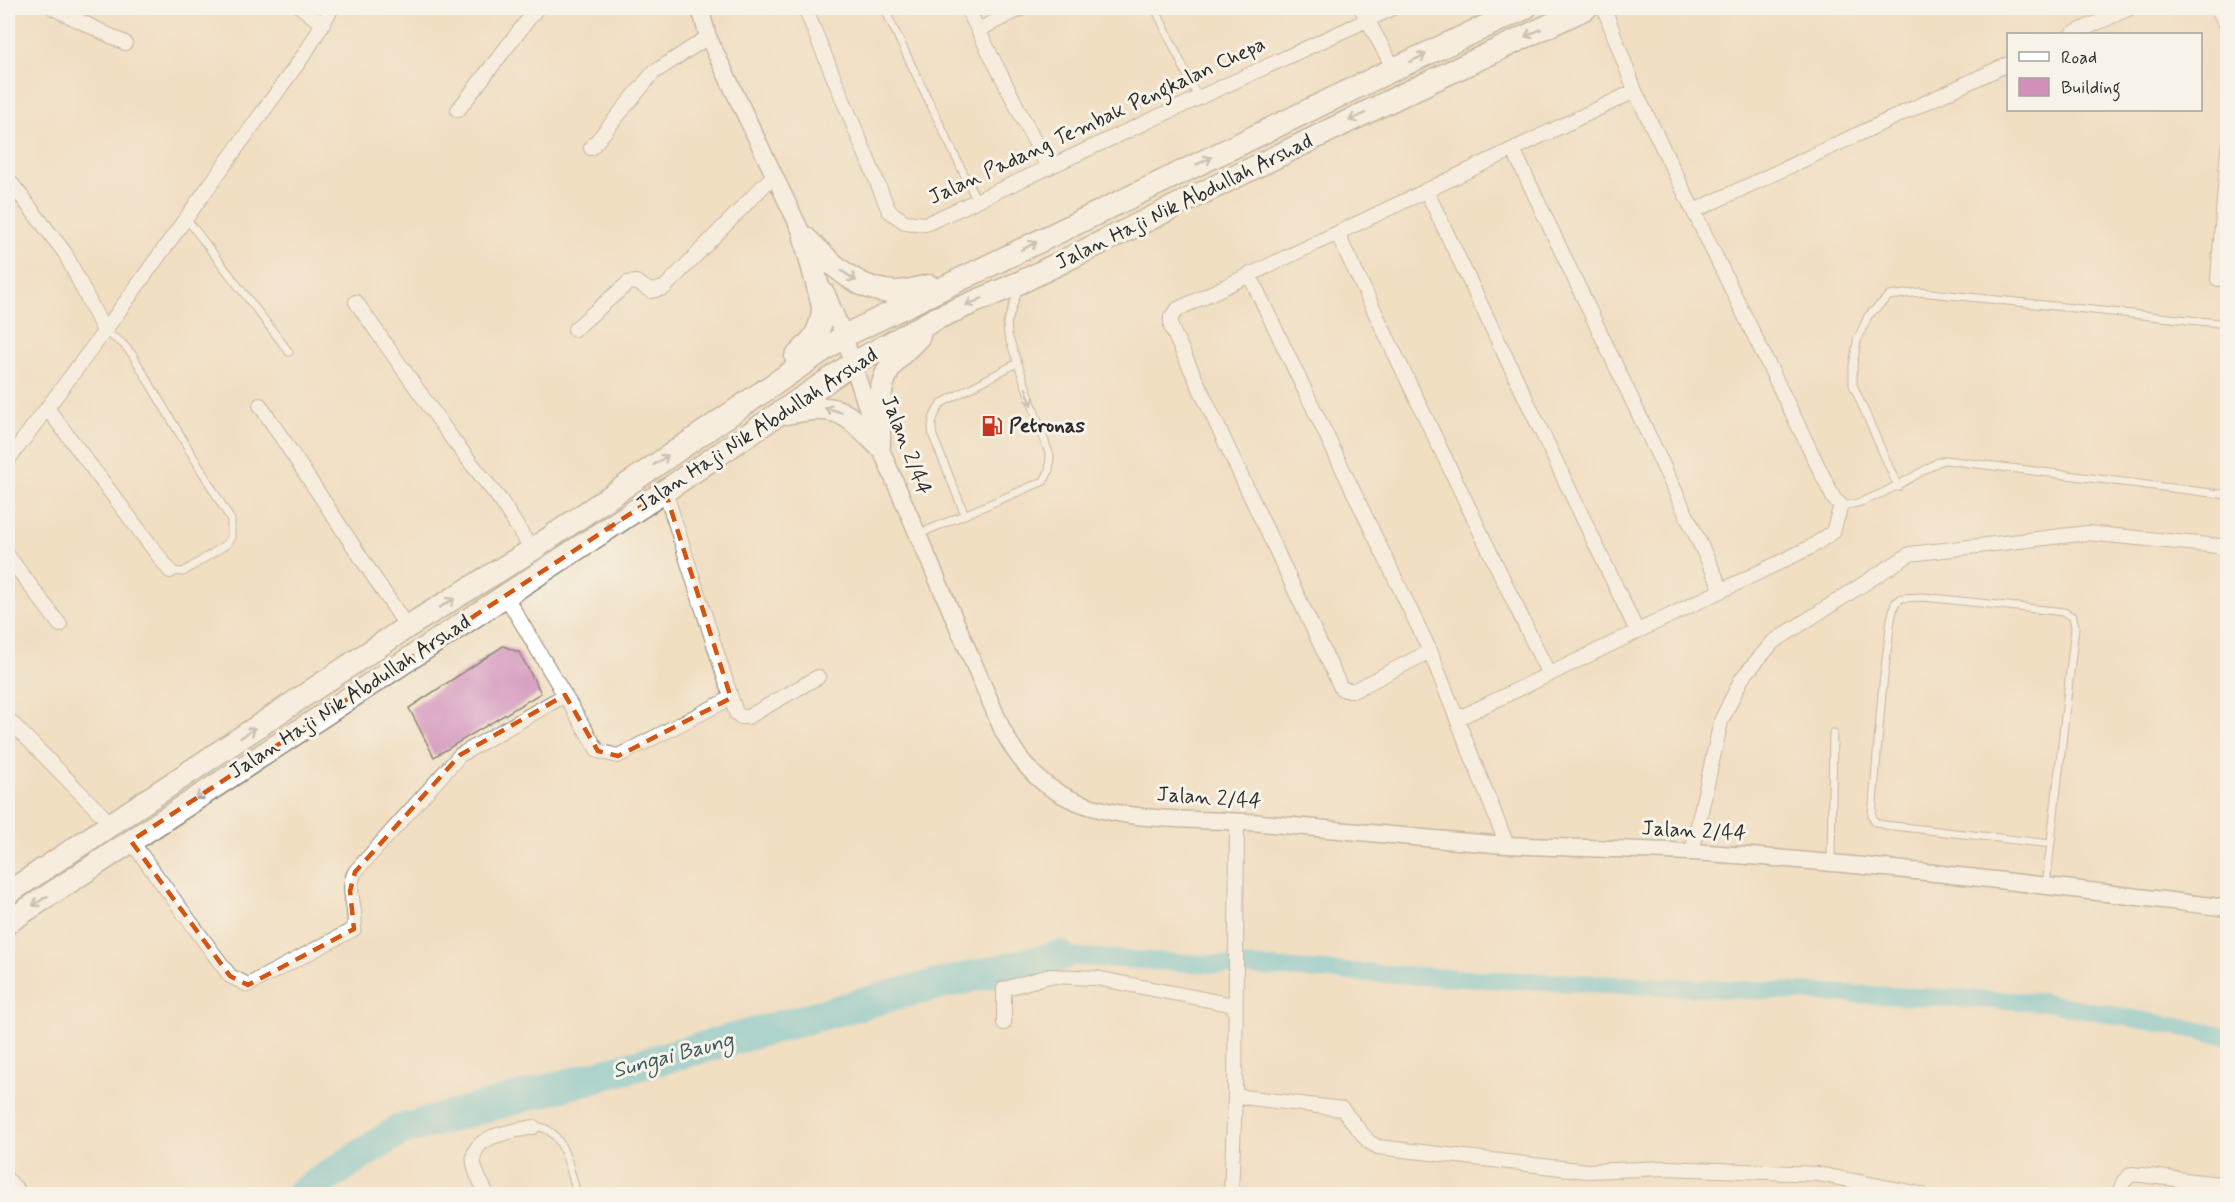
<svg xmlns="http://www.w3.org/2000/svg" width="2235" height="1202" font-family="Mynerve,sans-serif">
<rect width="100%" height="100%" fill="#f7f3e8"/>
<filter id="ink" filterUnits="userSpaceOnUse"><feTurbulence type="fractalNoise" baseFrequency=".0167" numOctaves="2"/><feDisplacementMap in="SourceGraphic" scale="12" xChannelSelector="R" yChannelSelector="G"/><feConvolveMatrix kernelMatrix="1 2 1 2 8 2 1 2 1" color-interpolation-filters="sRGB"/></filter>
<filter id="wash" filterUnits="userSpaceOnUse"><feTurbulence type="fractalNoise" baseFrequency=".008" numOctaves="4" result="noise"/><feDisplacementMap in="SourceGraphic" scale="24" xChannelSelector="R" yChannelSelector="G"/><feGaussianBlur stdDeviation="1.35" result="paint"/><feColorMatrix in="noise" values="0 0 0 0 0 0 0 0 0 0 0 0 0 0 0 0 0 1.4 0 .05"/><feComposite in="paint" operator="in"/></filter>
<g filter="url(#wash)">
<rect width="100%" height="100%" fill="#f1dfc2"/>
<g fill="none" stroke-linecap="round" stroke-linejoin="round">
<path stroke="#5bc5d7" stroke-width="18" d="M1060,956L1477,979L2044,1002L2228,1036"/>
<path stroke="#5bc5d7" stroke-width="32" d="M301,1194L398,1131L897,994L1060,956"/>
</g>
<g id="blocks">
<path fill="#d18fba" d="M503,646L519,652L541,693L434,757L409,708Z"/>
</g>
</g>
<g filter="url(#ink)">
<use href="#blocks" fill-opacity="0" stroke="#8e8576" stroke-width="1.5"/>
<g fill="none" stroke-linecap="round" stroke-linejoin="round">
<defs>
<path id="service" d="M884,8L977,201
M1155,8L1198,98
M186,218L289,352
M104,331L122,343L132,354L231,520V537L227,544L183,572L170,571
M1898,487L1853,385V366L1857,341L1868,316L1889,296L1920,292L2228,324
M1841,505C1863,508 1918,474 1938,462L1945,460L2228,495
M965,515L933,436C930,422 934,414 942,403L1017,363
M919,534L1044,481L1049,471L1050,456L1008,335L1007,324L1018,290
M1831,863L1833,733
M2046,886L2075,627L2073,617L2064,612L1923,597L1902,598L1895,603L1891,619L1882,693L1872,816L1875,822L1885,825L2051,844
M533,1127C564,1124 570,1172 577,1194"/>
<path id="minor" d="M53,8L125,43
M302,8L321,23
M805,8L889,211L905,222L926,224L1393,8
M967,8L1048,168
M1361,8L1394,69
M2217,8L2228,27
M978,30L1022,8
M2072,34L2130,8
M458,110L537,8
M591,148L653,73L708,37
M1513,149L1722,590
M8,179L65,253L104,331
M1426,190L1637,631
M1694,211L2008,64
M1337,233L1549,675
M1249,274L1430,651L1507,845
M2218,279L2228,148
M356,302L453,440L501,501L532,550
M575,329L628,283L636,282L651,291L664,288L774,175
M260,405L407,627
M47,408L170,571
M8,460L98,340L306,52L332,8
M665,491L736,713L741,717H748L818,677
M8,556L60,625
M505,595L598,751L618,756L731,698
M1430,651L1355,690H1345L1341,688L1171,327V317L1178,309L1635,91
M8,719L111,824
M1457,719L1811,547L1833,532L1841,505L1834,499L1635,91L1604,8
M131,841L230,976L248,985L354,929C358,908 345,891 355,872L460,755L565,695
M1692,852L1721,721L1742,678L1773,642L1910,554L2087,533L2228,547
M1004,1023V989L1049,976L1096,978L1234,1005
M1235,1096L1342,1109L1369,1142L1378,1147L1587,1171L1667,1168L1818,1174L1921,1194
M8,1180L21,1194
M487,1194C483,1186 477,1177 475,1168C465,1135 512,1132 533,1127
M1231,1194L1235,1096L1237,821
M2118,1194L2124,1181L2132,1174L2228,1185"/>
<path id="tertiary" d="M700,8L708,37L809,248
M826,292L844,336L879,445L1003,731C1026,775 1054,798 1103,810C1152,822 1210,819 1261,823C1343,830 1425,839 1507,845C1569,848 1630,849 1691,852C1871,863 2049,886 2228,908"/>
<path id="primary" d="M805,238C831,263 857,292 896,292C907,292 918,288 929,286
M796,357C812,342 823,330 823,306L805,238
M786,413C838,403 842,409 879,445
M879,445C879,418 876,385 893,363C901,353 911,345 919,336
M8,893L407,627L532,550L844,336L1394,69L1525,8
M8,922L665,491L852,364L937,318L1021,282L1402,95L1586,8"/>
</defs>
<use href="#service" stroke="#8e8576" stroke-width="9"/>
<use href="#minor" stroke="#8e8576" stroke-width="16"/>
<use href="#tertiary" stroke="#8e8576" stroke-width="19"/>
<use href="#primary" stroke="#8e8576" stroke-width="25"/>
<use href="#service" stroke="#fff" stroke-width="7"/>
<use href="#minor" stroke="#fff" stroke-width="14"/>
<use href="#tertiary" stroke="#fff" stroke-width="16"/>
<use href="#primary" stroke="#fff" stroke-width="22"/>
</g>
<defs><path id="oneway-shaft" d="M-6 0H5M1.5-3L5.5 0L1.5 3" fill="none" stroke-width="1.6" stroke-linecap="round" stroke-linejoin="round" transform="scale(1.5)"/></defs>
<g stroke="#a0a0a0">
<use href="#oneway-shaft" transform="translate(1533 33) rotate(155)"/>
<use href="#oneway-shaft" transform="translate(1418 58) rotate(-25)"/>
<use href="#oneway-shaft" transform="translate(1357 117) rotate(154)"/>
<use href="#oneway-shaft" transform="translate(1204 161) rotate(-26)"/>
<use href="#oneway-shaft" transform="translate(1029 246) rotate(-26)"/>
<use href="#oneway-shaft" transform="translate(849 276) rotate(35)"/>
<use href="#oneway-shaft" transform="translate(974 302) rotate(156)"/>
<use href="#oneway-shaft" transform="translate(1029 397) rotate(71)"/>
<use href="#oneway-shaft" transform="translate(833 410) rotate(-164)"/>
<use href="#oneway-shaft" transform="translate(661 460) rotate(-34)"/>
<use href="#oneway-shaft" transform="translate(612 525) rotate(147)"/>
<use href="#oneway-shaft" transform="translate(447 603) rotate(-32)"/>
<use href="#oneway-shaft" transform="translate(248 733) rotate(-34)"/>
<use href="#oneway-shaft" transform="translate(203 794) rotate(147)"/>
<use href="#oneway-shaft" transform="translate(40 901) rotate(147)"/>
</g>
</g>
<path d="M0 0H2235V1202H0ZM665,491L731,698L618,756L598,751L565,695L460,755L355,872L350,891L354,929L248,985L230,976L131,841Z" fill="#f1dfc2" fill-opacity=".55" fill-rule="evenodd"/>
<path fill="none" stroke="#d5540f" stroke-width="4.5" stroke-dasharray="12 8" stroke-linejoin="round" d="M665,491L731,698L618,756L598,751L565,695L460,755L355,872L350,891L354,929L248,985L230,976L131,841Z"/>
<defs>
<symbol id="fuel-bare" viewBox="-9 -9 18 18"><path d="M-5.5-6h7V0h2V4h1.3V-2.5L3-4.5l.8-.8L6-3V5H2.5V1h-1V6h-7ZM-4.2-4.7v3.2H.2V-4.7Z" fill="#c8321e" stroke="#f7f3e8" stroke-width="2.5" paint-order="stroke"/></symbol>
</defs>
<g fill-rule="evenodd">
<use href="#fuel-bare" x="977" y="411" width="30" height="30"/>
</g>
<g text-anchor="middle" dominant-baseline="central" stroke-width="6" stroke-linejoin="round" paint-order="stroke">
<g font-size="21" fill="#2b2b2b" stroke="#f7f3e8">
<text transform="translate(1097 121) rotate(-25)">Jalan Padang Tembak Pengkalan Chepa</text>
<text transform="translate(1184 202) rotate(-26)">Jalan Haji Nik Abdullah Arshad</text>
<text transform="translate(757 430) rotate(-33)">Jalan Haji Nik Abdullah Arshad</text>
<text transform="translate(906 445) rotate(69)">Jalan 2/44</text>
<text transform="translate(350 697) rotate(-33)">Jalan Haji Nik Abdullah Arshad</text>
<text transform="translate(1209 798) rotate(4)">Jalan 2/44</text>
<text transform="translate(1694 831) rotate(3)">Jalan 2/44</text>
</g>
<g font-size="21" font-weight="bold" fill="#2b2b2b" stroke="#f7f3e8" text-anchor="start">
<text x="1009" y="426">Petronas</text>
</g>
<g font-size="22" font-style="italic" fill="#39595f" stroke="#f7f3e8">
<text transform="translate(673 1056) rotate(-15)">Sungai Baung</text>
</g>
</g>
<rect width="2235" height="1202" fill="none" stroke="#f7f3e8" stroke-width="30"/>
<rect x="2007" y="33" width="195" height="78" fill="#f7f3e8" stroke="#a5a39c" stroke-width="1.5"/>
<rect x="2019" y="52" width="30" height="9" fill="#ffffff" stroke="#a5a39c" stroke-width="1.5"/>
<text x="2061" y="63" font-size="18" fill="#2b2b2b">Road</text>
<rect x="2019" y="78" width="30" height="18" fill="#d18fba" stroke="#a5a39c" stroke-width="1.5"/>
<text x="2061" y="93" font-size="18" fill="#2b2b2b">Building</text>
</svg>
